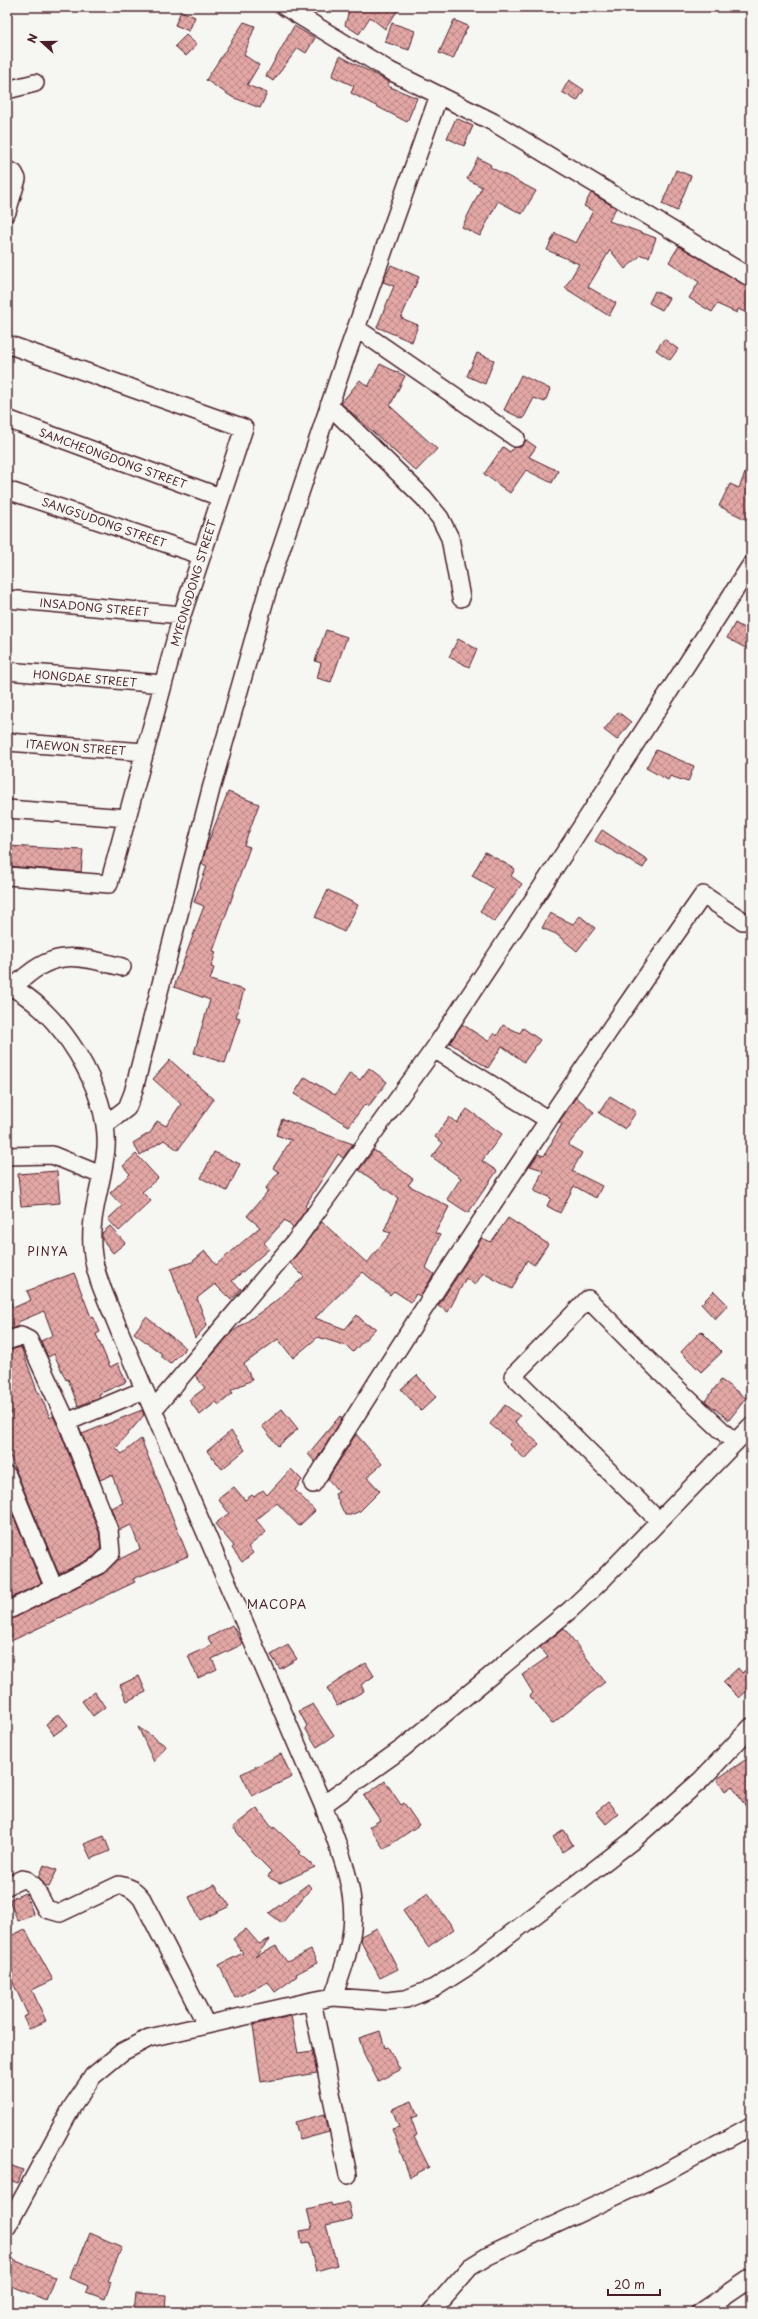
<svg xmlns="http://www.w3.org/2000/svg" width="758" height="2319" font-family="'Playpen Sans',sans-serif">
<defs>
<pattern id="building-cross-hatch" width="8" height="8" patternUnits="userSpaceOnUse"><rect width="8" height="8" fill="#e3a8a6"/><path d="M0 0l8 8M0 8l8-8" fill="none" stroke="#ba8887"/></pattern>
</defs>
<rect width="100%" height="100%" fill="#f6f6f2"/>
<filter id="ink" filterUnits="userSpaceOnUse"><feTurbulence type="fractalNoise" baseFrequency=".025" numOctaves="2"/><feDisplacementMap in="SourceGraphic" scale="8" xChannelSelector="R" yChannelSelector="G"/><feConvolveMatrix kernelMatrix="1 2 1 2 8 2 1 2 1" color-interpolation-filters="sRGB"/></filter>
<g filter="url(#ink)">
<path fill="url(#building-cross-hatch)" stroke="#4a1f2b" d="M350,7H400L385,29L370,17L359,34L345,25Z
M181,11L195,17L189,31L175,25Z
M454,20L468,26L453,59L439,53Z
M244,22L255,26L244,55L259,65L247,85L267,93L260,108L232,97L206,80Z
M392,23L415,31L409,50L385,42Z
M294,26L315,38L306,53L298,48L273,81L266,76Z
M186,35L197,45L186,56L175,46Z
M340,56L389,82L388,86L417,98L407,122L351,93L354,86L332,76Z
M569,80L584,90L577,101L562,92Z
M456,118L473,126L464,146L447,138Z
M478,158L491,165L490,167L536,191L522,214L498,201L480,236L462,227L482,187L467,179Z
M676,170L691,176L677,211L662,204Z
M591,193L616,208L609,221L656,238L649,257L641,255L625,269L610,250L588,287L616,303L609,316L565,288L579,264L547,250L555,233L576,243L593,211L584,206Z
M679,246L751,288V315L738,309L737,313L717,304L712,312L689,298L699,282L669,262Z
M391,265L419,277L401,318L418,325L412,342L377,327L394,286L383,282Z
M655,291L669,298L662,310L649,303Z
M664,339L678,349L670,360L656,350Z
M477,353L494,360L485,384L467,376Z
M380,364L405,376L390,406L437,449L416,471L341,403L360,380L368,387Z
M521,375L550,389L545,402L534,398L523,419L504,410Z
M526,440L536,447L529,457L558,471L552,483L526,470L510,493L484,474L503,447L510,452L514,447H521Z
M750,461H751V522L719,506L730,484L739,488Z
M735,623L751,632V651L727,638Z
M326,630L347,637L331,682L317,678L321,663L315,661Z
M458,639L477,649L469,667L449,657Z
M618,712L631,722L617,740L604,730Z
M656,750L694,766L688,782L670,776L668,780L646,768Z
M228,792L259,804L244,845L250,847L213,951L216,952L211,967L214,968L210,980L244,990L236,1017L240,1018L225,1063L194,1053L210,1000L174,987L204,906L194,902L207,866L202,864L207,845Z
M602,830L648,860L643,868L595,841Z
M7,846L83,850L81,872L7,866Z
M485,852L515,869L511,876L522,884L494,922L480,911L495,889L472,876Z
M328,890L358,905L344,932L315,917Z
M550,913L573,924L580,916L595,928L577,951L556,934L542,928Z
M462,1024L488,1041L494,1033L497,1036L503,1025L520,1033L523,1028L540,1040L524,1062L502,1046L488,1068L450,1043Z
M170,1060L214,1099L178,1150L164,1140L140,1155L133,1143L151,1132L157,1121L166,1126L181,1104L153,1079Z
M369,1068L387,1082L368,1107L365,1104L349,1126L294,1094L305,1077L335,1095L350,1073L360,1080Z
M610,1096L636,1112L625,1129L599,1113Z
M576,1097L594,1112L568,1145L582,1153L572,1171L602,1186L596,1198L574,1186L560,1213L547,1206L551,1198L534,1191L543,1170L530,1166L538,1154L544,1156L562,1124L559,1122Z
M467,1109L502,1134L482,1161L497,1171L468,1213L447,1199L461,1178L432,1157L443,1143L435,1137L449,1117L457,1123Z
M282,1119L353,1144L343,1158L338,1154L305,1206L307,1208L293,1228L285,1220L264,1243L269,1249L232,1281L241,1289L231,1300L215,1284L197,1298L207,1325L195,1338L171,1269L192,1262L205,1251L216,1265L260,1227L247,1216L268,1191L265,1189L279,1172L273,1168L291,1140L276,1135Z
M374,1150L413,1179L408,1185L449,1207L435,1233L440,1235L426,1268L434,1274L420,1296L416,1294L411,1302L394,1291L390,1295L363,1272L315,1318L345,1329L357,1315L366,1324L376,1328L353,1352L347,1346L318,1337L293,1358L278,1339L244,1364L252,1380L231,1390L233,1393L219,1405L216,1402L200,1415L189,1400L205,1388L195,1375L232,1332L272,1304L304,1277L290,1263L322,1222L367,1263L391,1233L384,1231L398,1198L359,1170Z
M214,1152L240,1164L227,1191L201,1178Z
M136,1154L158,1178L142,1192L151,1201L119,1231L108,1219L122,1206L110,1193L130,1174L123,1166Z
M57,1171L60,1203L21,1206L18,1174Z
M508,1218L548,1244L534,1265L527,1260L512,1289L483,1273L475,1285L466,1278L448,1312L438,1306L482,1238L491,1242Z
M110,1226L125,1243L113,1253L102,1239V1233Z
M74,1273L91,1317L93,1316L100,1332L96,1334L110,1367L118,1363L126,1382L99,1394L100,1397L78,1406L68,1379L66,1380L54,1354L48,1357L41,1341L53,1335L44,1311L18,1322L19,1326L7,1330V1298L9,1297L13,1308L31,1300L27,1291Z
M714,1291L728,1305L715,1319L701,1304Z
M146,1317L186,1348L170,1364L160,1356L162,1354L134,1333Z
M701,1331L722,1352L701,1372L681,1352Z
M21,1347L38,1393L39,1392L50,1418L53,1416L58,1426L99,1532L101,1549L93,1557L59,1574L7,1449V1351Z
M417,1375L436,1397L421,1411L401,1389Z
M721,1380L746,1398L729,1420L705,1401Z
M505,1405L520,1416L515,1422L539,1444L525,1459L509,1444L512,1442L490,1424Z
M282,1409L298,1429L278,1446L262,1426Z
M142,1410L144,1415L116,1448L122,1454L141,1439L188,1556L133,1579L135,1582L7,1643V1621L103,1574L118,1560L140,1549L131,1525L119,1530L111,1508L123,1503L112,1475L100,1480L82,1434Z
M340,1416L342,1419L315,1462L308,1454Z
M231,1431L245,1450L222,1469L207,1451Z
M356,1434L382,1464L367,1477L380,1491L360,1511L351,1515H345L335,1494L339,1492L328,1479Z
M291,1469L302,1480L295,1490L315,1511L299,1526L277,1503L256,1520L266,1532L248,1547L253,1553L242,1562L232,1548L234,1546L215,1524L229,1513L218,1499L234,1487L245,1500L252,1495L254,1497L263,1490L267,1495Z
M7,1501L41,1583L7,1600V1572L11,1570L10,1567L12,1566L7,1555Z
M232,1625L243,1644L212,1659L217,1669L198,1678L188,1656L212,1645L208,1638Z
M564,1628L605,1682L552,1724L530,1696L533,1693L522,1675L548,1657L540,1647Z
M288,1645L297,1659L280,1669L271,1655Z
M366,1663L374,1676L361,1685L364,1691L337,1706L327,1688Z
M751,1665V1687L739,1698L723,1682L738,1668L742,1673Z
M139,1676L146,1692L127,1701L120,1685Z
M95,1692L105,1707L93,1716L82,1701Z
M313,1704L334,1736L317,1747L305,1728L307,1726L299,1711Z
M59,1714L68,1725L54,1735L46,1724Z
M138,1727L166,1746L154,1762Z
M281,1754L292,1777L252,1796L241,1774Z
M751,1756V1814L732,1786L725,1791L717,1779Z
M385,1781L401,1805L404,1803L419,1825L384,1849L369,1827L380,1820L364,1796Z
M608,1802L618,1814L606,1824L596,1812Z
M257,1808L273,1829L274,1827L301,1852L299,1854L315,1867L280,1883L268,1877L271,1871L254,1854L233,1827Z
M564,1830L573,1845L562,1852L553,1837Z
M104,1836L110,1851L91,1859L84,1844Z
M44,1865L57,1870L49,1887L45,1886L39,1877Z
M308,1884L311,1888L282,1923L269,1913Z
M215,1885L230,1906L200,1920L189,1897Z
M25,1893L34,1915L18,1921L9,1900Z
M428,1893L454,1929L428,1947L403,1911Z
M377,1928L398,1969L380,1978L360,1940L361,1936Z
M25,1929L53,1980L32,1990L46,2021L29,2029L23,2017L28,2015L7,1970V1938Z
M246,1929L259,1944L270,1939L255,1957L276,1946L287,1962L311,1950L317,1963L296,1974L297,1976L275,1992L268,1982L235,1998L219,1965L243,1953L233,1939Z
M291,2016L298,2053L312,2051L317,2073L261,2082L253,2025Z
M380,2031L385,2048L388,2047L400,2070L378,2081L364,2054L359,2038Z
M412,2101L418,2116L411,2118L417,2135L414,2137L429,2167L410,2177L392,2129L399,2127L392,2109Z
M325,2114L329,2132L300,2140L295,2122Z
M7,2164L23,2170L18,2183L7,2179Z
M348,2202L352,2219L326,2225L337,2265L316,2271L309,2243L302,2244L300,2231L312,2229L307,2209L331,2203L332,2206Z
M90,2233L122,2247L108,2281L111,2282L105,2299L86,2292L88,2286L69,2278L75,2264L77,2265Z
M11,2259L55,2277L46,2300L7,2284V2270Z
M136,2293L166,2295L165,2312L134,2311Z"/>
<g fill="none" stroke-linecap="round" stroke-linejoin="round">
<defs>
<path id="minor" d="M285,7L390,71L493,122L751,278
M7,90L35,83
M7,170L14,173L17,179L7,212
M356,328L516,438
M7,344L244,428L182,615L109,884L7,876
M329,405L424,498L440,518L450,538L461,598
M7,419L220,497
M7,490L200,555
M7,599L182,615
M7,671L163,684
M7,742L145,752
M7,809L127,818
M7,985C59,1008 110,1091 106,1148C103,1185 87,1218 93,1256C96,1278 107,1300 115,1320C130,1357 146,1393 161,1429C215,1554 269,1679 323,1805C337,1844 357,1887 352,1929C349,1953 341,1975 333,1997
M13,988C52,949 72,954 122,967
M434,1049L547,1119
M106,1124L127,1108L133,1093L211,789L270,582L342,368L439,95
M7,1156L52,1155L101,1175
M7,1341L21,1336L29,1340L67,1422L109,1530L111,1553L99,1565L7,1611
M153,1410L294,1243L434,1049L569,846L751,565
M67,1422L144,1390
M7,1475L54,1588
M313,1484C437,1283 568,1088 703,895L743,921
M659,1521L513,1376L588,1299L666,1378L735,1443
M323,1805L403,1748L570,1610L601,1581L751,1426
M7,1886L22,1879L27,1880L34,1886L46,1909L60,1913L119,1885C130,1887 135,1890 142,1899L206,2024
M312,2001L348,2175
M7,2227L72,2107L93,2076L122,2052L149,2038L312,2001L333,1997L387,2001L406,1999L434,1988L470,1965L632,1841L701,1780L751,1727
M431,2312L470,2267L488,2256L663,2174L751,2126
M701,2312L751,2278"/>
</defs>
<use href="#minor" stroke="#4a1f2b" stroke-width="20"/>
<use href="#minor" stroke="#f6f6f2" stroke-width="17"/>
</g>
</g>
<g text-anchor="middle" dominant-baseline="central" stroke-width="3" stroke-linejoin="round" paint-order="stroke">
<g font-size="11" fill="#4a1f2b" stroke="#f6f6f2">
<text transform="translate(113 458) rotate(20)">SAMCHEONGDONG STREET</text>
<text transform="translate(104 522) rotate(19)">SANGSUDONG STREET</text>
<text transform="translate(193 583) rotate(-73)">MYEONGDONG STREET</text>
<text transform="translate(94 607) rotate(5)">INSADONG STREET</text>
<text transform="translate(85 678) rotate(5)">HONGDAE STREET</text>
<text transform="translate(76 747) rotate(4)">ITAEWON STREET</text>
</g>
<g font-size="12" letter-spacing="1" fill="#4a1f2b" stroke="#f6f6f2">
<text x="48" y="1251">PINYA</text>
<text x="277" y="1604">MACOPA</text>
</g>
</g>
<rect width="758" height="2319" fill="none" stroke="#f6f6f2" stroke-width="24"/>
<rect x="12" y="12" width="734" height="2295" fill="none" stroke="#4a1f2b" stroke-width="1.5" filter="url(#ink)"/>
<g transform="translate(42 42) rotate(291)" stroke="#f6f6f2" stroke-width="3" paint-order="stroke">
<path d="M0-3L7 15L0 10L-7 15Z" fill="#4a1f2b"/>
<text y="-6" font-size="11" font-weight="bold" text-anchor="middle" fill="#4a1f2b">N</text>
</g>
<path d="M608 2289v6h52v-6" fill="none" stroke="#4a1f2b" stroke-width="2"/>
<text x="614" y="2289" font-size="12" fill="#4a1f2b" stroke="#f6f6f2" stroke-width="3" paint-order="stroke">20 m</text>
</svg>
